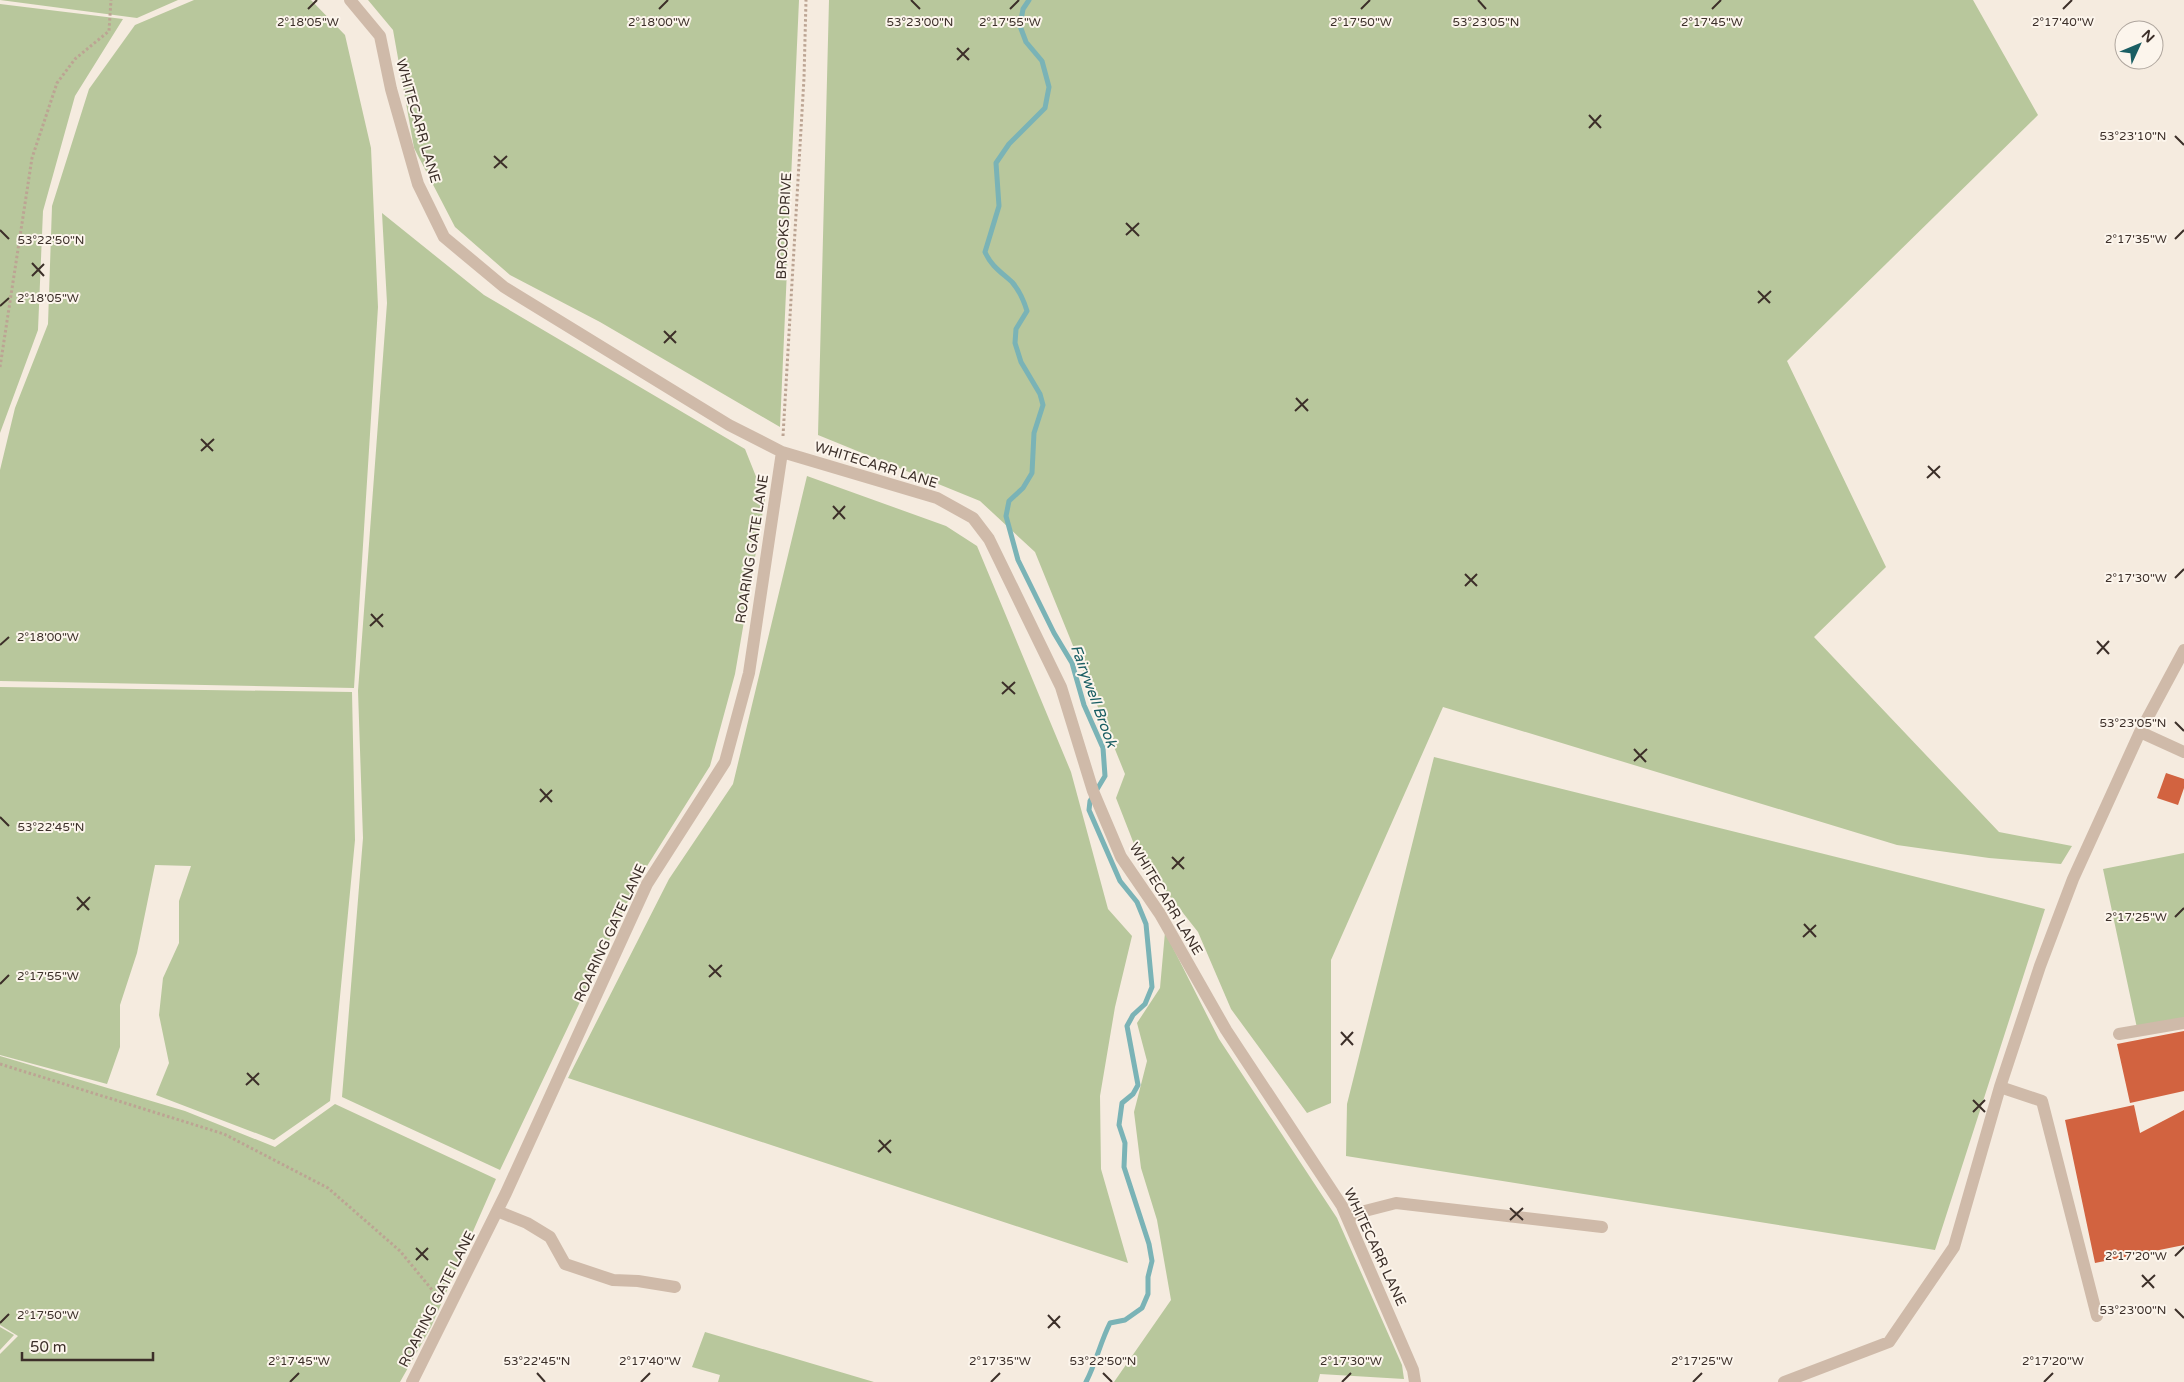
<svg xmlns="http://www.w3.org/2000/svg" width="2184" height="1382" font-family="'Varela Round',sans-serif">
<rect width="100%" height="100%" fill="#f5ebdf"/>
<path fill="#b8c79c" d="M0,0H178L137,18Z
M194,0H311L345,35L371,148L378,307L354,688L0,681V470L15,408L48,324L52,206L89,89L135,25Z
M368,0H799L780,427L600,322L510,275L455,227L414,148L393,30Z
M829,0H1973L2038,115L1787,361L1886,567L1814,637L1999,832L2072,846L2061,864L1989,858L1897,845L1443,707L1331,960V1103L1307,1113L1231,1009L1198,932L1139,857L1116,798L1125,774L1035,552L980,501L818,435Z
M0,4L123,19L75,96L43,211L38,330L0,433Z
M382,213L484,295L745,449L765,499L735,674L710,766L637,882L500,1170L342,1097L363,838L358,691L387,303Z
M807,476L946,526L977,546L1071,772L1108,909L1132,936L1115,1007L1100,1096L1101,1169L1128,1263L568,1078L669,879L733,784Z
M0,687L352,692L355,840L330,1101L274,1140L156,1095L169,1063L159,1015L163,978L179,943V901L191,866L155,865L137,953L120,1005V1047L107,1084L0,1055Z
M1434,757L2045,909L1935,1250L1346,1156L1347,1104Z
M2184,853V1018L2137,1028L2103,869Z
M1165,932L1219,1039L1337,1218L1402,1365L1404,1379L1320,1374L1318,1382H1114L1171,1300L1157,1220L1141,1168L1134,1112L1147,1061L1137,1023L1160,988Z
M0,1056L185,1111L275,1147L335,1104L496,1179L431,1327L400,1382H0V1354L18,1336L0,1325Z
M0,1327L14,1335L0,1350Z
M705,1332L874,1382H718L720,1375L692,1367Z"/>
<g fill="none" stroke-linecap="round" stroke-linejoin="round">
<path stroke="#7ab3b6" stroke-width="5" d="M1029,0L1023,9L1020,26L1026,42L1042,61L1049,87L1045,108L1009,144L996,163L999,206L985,252C991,266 1001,272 1012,282C1019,290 1024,301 1027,311L1016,329L1015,343L1021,362L1040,394L1043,405L1034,433L1032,473L1023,488L1009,501L1006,516L1018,560L1054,633L1072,663L1084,705L1103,748L1105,776L1090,801L1089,810L1120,881L1137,902L1146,924L1152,987L1145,1004L1133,1015L1127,1026L1138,1085L1133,1094L1122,1103L1119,1125L1125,1143L1124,1167L1149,1244L1152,1261L1148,1277V1294L1142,1308L1125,1320L1110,1323C1100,1343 1096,1363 1086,1382"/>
</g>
<path fill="#d26340" d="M2166,773L2184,779V788L2178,805L2157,798Z
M2184,1031V1091L2130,1103L2117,1044Z
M2134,1105L2140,1133L2184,1110V1245L2095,1263L2065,1120Z"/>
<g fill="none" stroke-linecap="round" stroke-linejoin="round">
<path stroke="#bca493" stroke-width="3" stroke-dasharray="2.5 2.5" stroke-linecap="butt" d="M0,367L32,158L57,83L75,59L109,31L111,0
M783,436L804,78L806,0
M0,1064L224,1134L328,1188L400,1251L438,1297"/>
<path stroke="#cfbaa9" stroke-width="12" d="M350,0L380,36L391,89L418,184L444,237L504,287L729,425L782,452L937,498L973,518L989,539L1061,687L1093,791L1121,857L1160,914L1226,1030L1342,1206L1413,1370L1415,1382
M2140,732L2184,752
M2119,1034L2184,1023
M2000,1087L2042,1101L2097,1316
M497,1211L527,1223L550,1237L565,1264L613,1280L638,1281L675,1287
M1348,1220L1357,1213L1396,1203L1602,1227
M412,1382L506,1193L647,884L725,762L749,673L782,452
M1784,1382L1889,1342L1954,1247L2000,1087L2040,966L2073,879L2140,732L2184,650"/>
</g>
<path fill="none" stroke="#3c2f29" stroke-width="2" d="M911,0L920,9M1478,0L1486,9M308,9L317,0M659,9L668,0M1010,9L1019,0M1361,9L1370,0M1712,9L1721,0M2063,9L2072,0M957,48L969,60M957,60L969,48M1589,115L1601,128M1589,128L1601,115M2175,136L2184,145M494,156L507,168M494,168L507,156M1126,223L1139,236M0,230L9,239M1126,235L1139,223M2175,239L2184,230M32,263L44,276M32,276L44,264M1758,291L1770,303M1758,303L1771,291M0,306L9,298M664,331L676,343M664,343L676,331M1296,398L1308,411M1295,411L1308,399M201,439L213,451M201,451L214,439M1928,466L1940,478M1927,478L1940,466M833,506L845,519M833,519L845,506M1465,574L1477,586M2175,578L2184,569M1465,586L1477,574M371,614L383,627M370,626L383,614M2097,641L2109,654M0,645L9,637M2097,654L2109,641M1002,682L1015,694M1002,694L1015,682M2175,722L2184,731M1634,749L1646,762M1634,761L1647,749M540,789L552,802M540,802L552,790M0,817L9,826M1172,857L1184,869M1172,869L1184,857M77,897L89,910M77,910L90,897M2175,917L2184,908M1804,924L1816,937M1803,937L1816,925M709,965L721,977M709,977L722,965M0,984L9,975M1341,1032L1353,1045M1341,1045L1353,1032M247,1073L259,1085M246,1085L259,1073M1973,1100L1985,1112M1973,1112L1985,1100M879,1140L891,1153M878,1152L891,1140M1510,1208L1523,1220M1510,1220L1523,1208M416,1248L428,1260M2175,1256L2184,1247M416,1260L428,1248M2142,1275L2154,1288M2142,1287L2155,1275M2175,1309L2184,1318M1048,1315L1060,1328M0,1323L9,1314M1048,1328L1060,1316M537,1373L545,1382M1103,1373L1112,1382M290,1382L299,1373M641,1382L650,1373M991,1382L1000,1373M1342,1382L1351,1373M1693,1382L1702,1373M2044,1382L2053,1373"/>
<g text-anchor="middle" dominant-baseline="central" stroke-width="4" stroke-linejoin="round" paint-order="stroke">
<g font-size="14" fill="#3c2f29" stroke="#fcf5ec">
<text transform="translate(418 121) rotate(74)">WHITECARR LANE</text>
<text transform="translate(784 226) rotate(-87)">BROOKS DRIVE</text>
<text transform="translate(876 465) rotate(17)">WHITECARR LANE</text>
<text transform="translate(752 549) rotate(-81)">ROARING GATE LANE</text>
<text transform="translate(1166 899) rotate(59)">WHITECARR LANE</text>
<text transform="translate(610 933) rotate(-65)">ROARING GATE LANE</text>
<text transform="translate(1375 1247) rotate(65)">WHITECARR LANE</text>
<text transform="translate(437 1299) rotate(-63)">ROARING GATE LANE</text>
</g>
<g font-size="15" font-style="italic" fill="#1a5e63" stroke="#fcf5ec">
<text transform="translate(1094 696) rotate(70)">Fairywell Brook</text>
</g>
</g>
<g font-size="12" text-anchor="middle" fill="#3c2f29" stroke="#fcf5ec" stroke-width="4" stroke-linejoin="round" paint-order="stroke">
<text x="308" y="26">2°18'05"W</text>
<text x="659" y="26">2°18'00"W</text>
<text x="1010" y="26">2°17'55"W</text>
<text x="1361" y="26">2°17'50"W</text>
<text x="1712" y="26">2°17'45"W</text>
<text x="2063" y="26">2°17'40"W</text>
<text x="1486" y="26">53°23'05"N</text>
<text x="920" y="26">53°23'00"N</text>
<text x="2133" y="140">53°23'10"N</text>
<text x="2136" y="243">2°17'35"W</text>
<text x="51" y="244">53°22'50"N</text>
<text x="48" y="302">2°18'05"W</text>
<text x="2136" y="582">2°17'30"W</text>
<text x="48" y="641">2°18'00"W</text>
<text x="2133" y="727">53°23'05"N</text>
<text x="51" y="831">53°22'45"N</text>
<text x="2136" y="921">2°17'25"W</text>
<text x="48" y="980">2°17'55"W</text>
<text x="2136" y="1260">2°17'20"W</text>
<text x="2133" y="1314">53°23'00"N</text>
<text x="48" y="1319">2°17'50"W</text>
<text x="537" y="1365">53°22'45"N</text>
<text x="1103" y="1365">53°22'50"N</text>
<text x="299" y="1365">2°17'45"W</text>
<text x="650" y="1365">2°17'40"W</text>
<text x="1000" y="1365">2°17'35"W</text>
<text x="1351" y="1365">2°17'30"W</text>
<text x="1702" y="1365">2°17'25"W</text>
<text x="2053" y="1365">2°17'20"W</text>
</g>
<g transform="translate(2139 45) rotate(46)"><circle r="24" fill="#fcf5ec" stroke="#afa69e"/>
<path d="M0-4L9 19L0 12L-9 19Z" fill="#1a5e63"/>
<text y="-8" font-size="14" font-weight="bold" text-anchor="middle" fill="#3c2f29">N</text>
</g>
<path d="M22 1352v8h131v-8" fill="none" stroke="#3c2f29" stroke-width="2.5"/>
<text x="30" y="1352" font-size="15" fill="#3c2f29" stroke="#fcf5ec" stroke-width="4" paint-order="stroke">50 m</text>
</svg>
